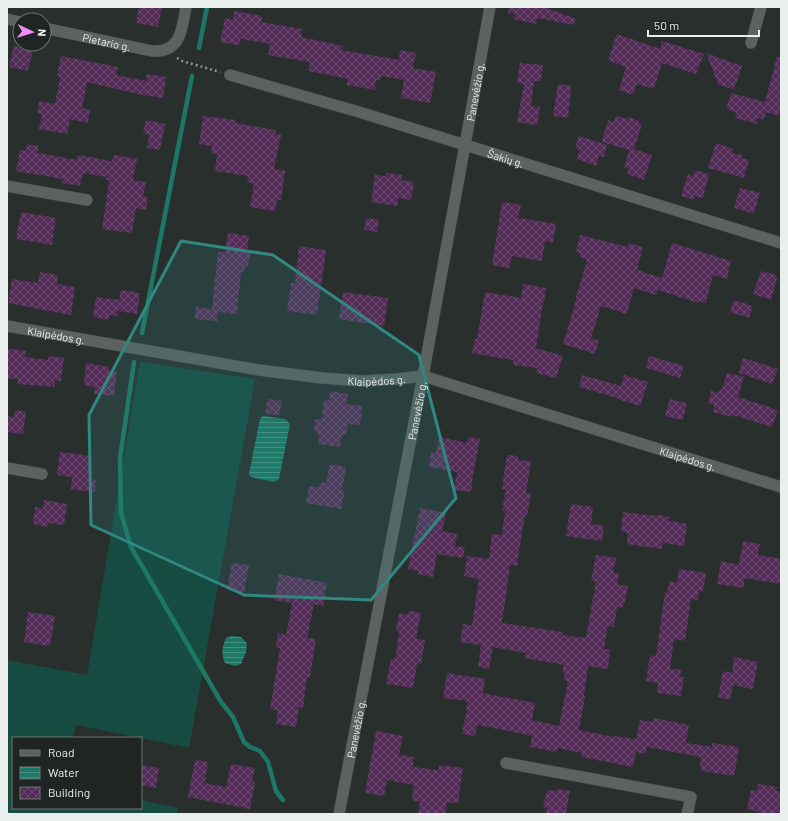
<svg xmlns="http://www.w3.org/2000/svg" width="788" height="821" font-family="Barlow,sans-serif">
<defs>
<pattern id="water-rules" width="6" height="5" patternUnits="userSpaceOnUse"><rect width="6" height="5" fill="#1c7765"/><path d="M0 2.5h6" fill="none" stroke="#489183"/></pattern>
<pattern id="building-cross-hatch" width="8" height="8" patternUnits="userSpaceOnUse"><rect width="8" height="8" fill="#542c58"/><path d="M0 0l8 8M0 8l8-8" fill="none" stroke="#6d4b70"/></pattern>
</defs>
<rect width="100%" height="100%" fill="#292f2d"/>
<path fill="#164c41" d="M140,362L255,379L189,748L76,725L73,738H13V808H141V800L178,808L177,814H7V660L87,675Z"/>
<path fill="url(#water-rules)" d="M263,416L285,419L290,424L279,479L274,482L251,477L249,474L260,419Z
M232,636L241,637L247,643L246,652L241,664L235,666L225,663C221,654 222,647 226,638Z"/>
<g fill="none" stroke-linecap="round" stroke-linejoin="round">
<path stroke="#1c7765" stroke-width="4.5" d="M199,48L207,7
M142,333L192,76
M134,362L120,458L121,513L131,547L221,702L233,717L244,742L250,747L260,751L268,762L276,791L283,800"/>
</g>
<path fill="url(#building-cross-hatch)" d="M139,7H162L158,27L136,23Z
M509,7H544L576,19L574,25L537,18L536,24L514,19L515,14L508,13Z
M234,11L262,16L261,22L302,29L301,37L343,46L342,50L399,60L400,50L416,53L413,68L436,72L430,103L401,98L404,80L381,76L380,80H376L375,90L347,85L348,79L309,71L310,62L268,55L270,44L240,39L239,45L220,42L225,18L233,20Z
M617,34L660,49L662,41L704,54L696,74L662,63L654,89L637,84L633,95L619,90L626,67L608,60Z
M14,46L33,50L28,71L9,67Z
M706,53L742,66L734,90L718,84Z
M61,56L118,67L116,75L146,81L147,74L166,77L163,98L142,95L87,82L82,108L90,110L88,123L70,119L67,134L39,129L42,114L37,113L39,101L55,104L60,77L57,76Z
M777,57H781V108L778,116L766,112L764,120L758,118L757,124L735,118L736,112L726,109L731,93L765,102Z
M520,63L543,65L541,81H534L531,106L540,107L537,125L517,122L524,84L517,83Z
M558,84L571,86L568,118L553,116Z
M203,116L236,120L235,123L276,130L275,134L281,135L274,169L285,171L281,200H277L275,211L250,207L254,184L247,182L248,176L215,171L217,154L211,153L212,146L199,144Z
M616,116L628,119V117L639,121V123L642,124L634,149L652,155L644,180L627,174L629,169L624,167L629,150L602,142L608,120L614,122Z
M146,120L165,124L160,150L147,148L149,135L143,133Z
M579,136L607,145L604,157L599,156L596,166L577,159L580,150L575,148Z
M716,143L733,149L732,153L742,155L741,158L749,160L744,178L708,168Z
M27,144L38,146V153L77,160L78,155L112,161L114,155L137,159L133,180L146,182L143,196L148,197L146,210L136,208L132,233L102,229L109,180H106V177L83,173L80,186L62,183L63,179L16,171L20,150L26,151Z
M695,170L709,174L703,198L695,196L694,200L681,196L688,174L693,176Z
M386,173L402,175L401,180L414,182L411,200L399,198L397,206L371,202L375,175L386,176Z
M740,188L760,193L754,214L734,208Z
M502,202L521,205L518,218L556,224L553,243L545,241L542,261L512,256L509,268L492,265Z
M21,212L56,218L52,245L16,239Z
M366,218L379,220L377,232L364,230Z
M228,233L249,236L247,251L251,252L248,266H245L244,272H241L237,314L218,312L217,321L195,319L196,307L212,309L218,252L225,253Z
M580,235L628,247L629,243L643,247L637,270L662,278L672,243L731,261L727,279L713,275L706,303L698,301V303L658,290L656,295L634,288L627,314L601,306L591,338L599,341L595,354L563,344L577,297H576L587,260L580,257L581,254L576,252Z
M299,246L326,250L317,315L287,311L291,283H295Z
M761,271L776,275L775,278L777,279L771,300L753,294Z
M40,272L58,275L57,284L75,287L71,315L8,303L12,279L38,283Z
M523,284L546,288L544,303H543L536,348L563,356L556,378L536,373L537,368L513,365V360L472,353L475,339H477L478,333L485,292L521,298Z
M121,290L140,293L137,314L118,311L117,316L109,315V320L93,317L96,297L119,300Z
M343,292L388,298L384,326L339,319Z
M734,300L753,306L749,318L730,312Z
M7,349L26,351L25,357L48,360V356L64,358L61,381L55,380V387L17,384L18,379L7,378Z
M649,356L684,366L680,378L646,368Z
M743,358L778,369L772,384L739,373Z
M86,363L109,367V371L117,372L114,396L94,394L95,387L84,385Z
M727,373L744,377L738,397L778,410L772,427L733,415L732,417L713,412L714,405L708,403L711,391L719,393L720,388L722,389Z
M582,375L621,386L624,375L648,382L640,406L617,399V398L579,387Z
M330,391L348,394L346,404L362,406L360,425L348,424L346,434L342,436L340,447L318,444L319,435L314,430L315,420L322,418L324,400L329,401Z
M268,399L282,401L279,416L265,413Z
M670,399L687,403L683,420L665,416Z
M15,410L26,412L23,434L7,432V416L14,417Z
M439,437L467,443L468,437L480,439L473,475L471,492L454,490L457,472L429,467L431,452L436,453Z
M60,452L92,456L89,479L96,480L95,492L71,489L72,477L57,475Z
M507,455L518,456V460L531,461L526,493L531,494L527,516L525,515L522,532L517,566L510,565L502,623L563,632L562,635L586,638L596,581H591L596,555L616,558L613,573L619,574L617,584L628,586L626,597L623,608L617,607L614,627L608,626L604,649H610L608,669L588,666L584,696H585L579,730L614,737V736L636,739L640,720L654,722V718L689,725L686,743L712,747V743L739,747L734,776L701,771L702,766H700L701,757L647,747L646,754L636,752L633,767L581,757L582,753L558,748L557,752L530,747L532,736L509,731L477,725L475,736L462,734L467,708H466L467,701L443,698L447,673L485,679L483,693L535,703L532,720L559,726L568,681L564,680L565,673H562L564,665L525,658L526,653L493,647L489,669L478,667L481,645L460,642L463,624L472,625L479,579L464,576L467,556L489,559L492,534L502,535L505,511H502L506,489H502Z
M330,464L346,467L342,491H345L341,509L306,503L309,486L319,487L320,482L326,483Z
M44,500L67,504L64,525L48,523L47,527L33,524L35,507L43,509Z
M571,504L593,507L591,524L604,526L602,541L566,536Z
M420,508L446,513L442,531L457,534L455,546L465,547L463,558L437,554L433,577L418,574V571L408,569Z
M623,512L657,516V515L670,517L669,521L687,524L684,546L663,543L662,549L627,544L628,533L621,531Z
M743,541L760,544L758,555L781,559V584L745,578L743,588L717,584L721,561L739,565Z
M232,563L249,565L244,593L227,590Z
M679,569L706,573L703,592L699,591L698,600L691,599L685,641L674,639L670,669L681,670L680,677H684L681,696L657,693L658,683L646,681L650,655L656,656L665,592L667,593L669,581L677,583Z
M279,574L327,583L323,606L314,604L307,638L316,639L310,677H307L303,708L299,707L296,727L276,724L278,711L270,709L280,648L276,647L278,633L286,635L292,603L274,600Z
M409,611L421,613L416,639L425,640L421,664L417,663L413,688L386,684L391,659H394L396,657L399,631L396,630L399,613L408,615Z
M28,612L55,616L50,646L24,642Z
M734,657L758,662L753,688L752,689L733,685L730,700L718,697L723,671L732,673Z
M376,731L403,736L399,755L414,757L413,767L439,770V765L463,768L458,803L447,802L445,814H418L420,802L412,800L414,785L387,780L384,796L365,793Z
M195,760L208,762L205,783L226,787L231,764L255,768L252,781L255,782L250,809L188,797Z
M141,765L159,768L156,788L141,785Z
M758,784L777,787L776,791L781,792V814H757V811L747,809L751,790L757,791Z
M558,789L570,791L566,814H546L547,808L543,807L547,790L557,791Z"/>
<g fill="none" stroke-linecap="round" stroke-linejoin="round">
<defs>
<g id="minor">
<path d="M7,19L20,22"/>
<path id="s1" d="M44,28L152,51C181,53 182,29 186,7"/>
<path d="M751,43L761,7"/>
<path id="s2" d="M230,75L359,112L781,243"/>
<path d="M7,186L87,200"/>
<path id="s3" d="M7,326L259,370L322,378L363,381L397,379L423,376L781,487"/>
<path d="M7,468L42,474"/>
<path d="M506,763L691,797L687,814"/>
<path id="s4" d="M339,814L423,376L490,7"/>
</g>
</defs>
<use href="#minor" stroke="#464b49" stroke-width="12"/>
<path stroke="#919694" stroke-width="2.5" stroke-dasharray="2 3" stroke-linecap="butt" d="M177,58L182,61L220,72"/>
<use href="#minor" stroke="#5b6260" stroke-width="11"/>
</g>
<path fill="#308881" fill-opacity="0.2" stroke="#308881" stroke-width="3" stroke-linejoin="round" d="M181,241L273,255L419,355L456,498L371,600L244,595L91,525L89,415Z"/>
<g text-anchor="middle" dominant-baseline="central" stroke-width="3" stroke-linejoin="round" paint-order="stroke">
<g font-size="11" fill="#eaeeec" stroke="#1f2523">
<text stroke="none"><textPath href="#s1" startOffset="64">Pietario g.</textPath></text>
<text stroke="none"><textPath href="#s4" startOffset="735">Panevėžio g.</textPath></text>
<text stroke="none"><textPath href="#s2" startOffset="288">Šakių g.</textPath></text>
<text stroke="none"><textPath href="#s3" startOffset="50">Klaipėdos g.</textPath></text>
<text stroke="none"><textPath href="#s3" startOffset="374">Klaipėdos g.</textPath></text>
<text stroke="none"><textPath href="#s4" startOffset="411">Panevėžio g.</textPath></text>
<text stroke="none"><textPath href="#s3" startOffset="698">Klaipėdos g.</textPath></text>
<text stroke="none"><textPath href="#s4" startOffset="87">Panevėžio g.</textPath></text>
</g>
</g>
<rect width="788" height="821" fill="none" stroke="#eaeeec" stroke-width="16"/>
<rect x="12" y="737" width="130" height="72" fill="#1f2523" stroke="#707573"/>
<rect x="20" y="750" width="20" height="6" fill="#5b6260" stroke="#707573"/>
<text x="48" y="757" font-size="12" fill="#eaeeec">Road</text>
<rect x="20" y="767" width="20" height="12" fill="url(#water-rules)" stroke="#707573"/>
<text x="48" y="777" font-size="12" fill="#eaeeec">Water</text>
<rect x="20" y="787" width="20" height="12" fill="url(#building-cross-hatch)" stroke="#707573"/>
<text x="48" y="797" font-size="12" fill="#eaeeec">Building</text>
<g transform="translate(32 32) rotate(94)"><circle r="19" fill="#1f2523" stroke="#707573"/>
<path d="M0-3L7 15L0 10L-7 15Z" fill="#ee8cf8"/>
<text y="-6" font-size="11" font-weight="bold" text-anchor="middle" fill="#eaeeec">N</text>
</g>
<path d="M648 30v6h111v-6" fill="none" stroke="#eaeeec" stroke-width="2"/>
<text x="654" y="30" font-size="12" fill="#eaeeec" stroke="#1f2523" stroke-width="3" paint-order="stroke">50 m</text>
</svg>
